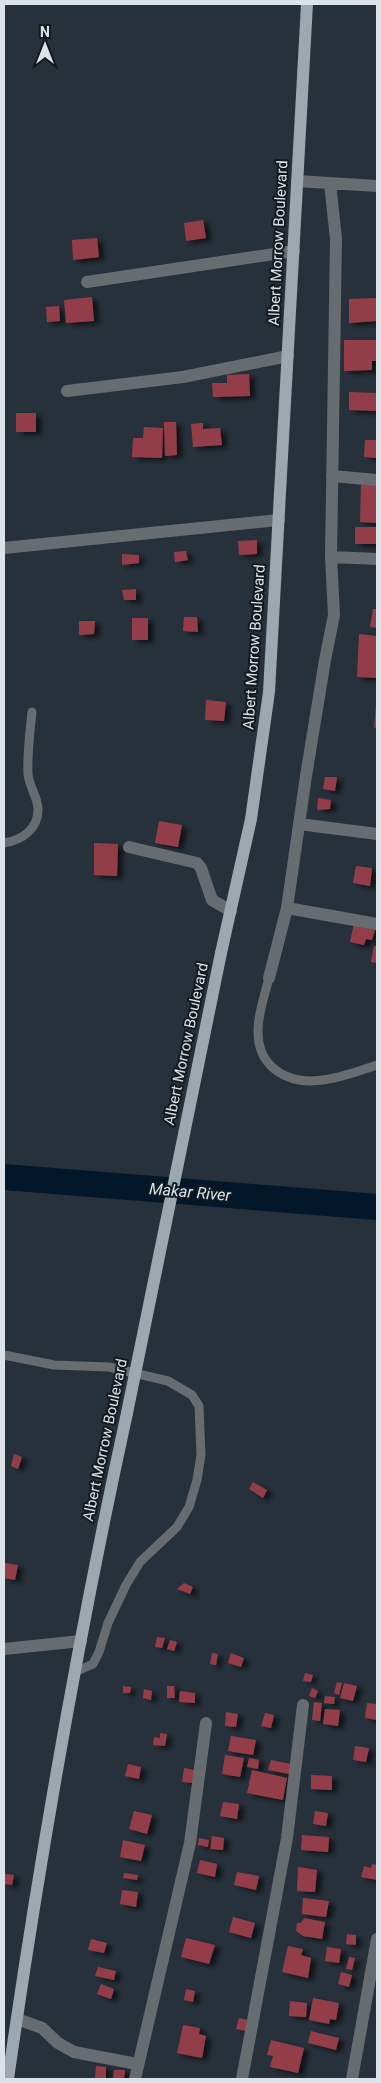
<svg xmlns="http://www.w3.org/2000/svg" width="381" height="2083" font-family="Roboto,sans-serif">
<defs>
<filter id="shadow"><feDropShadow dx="5.5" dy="3" stdDeviation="2.5" flood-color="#0009"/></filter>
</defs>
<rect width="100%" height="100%" fill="#27313b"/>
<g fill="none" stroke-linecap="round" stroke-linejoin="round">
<path stroke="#02182a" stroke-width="26" d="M4,1177L377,1207"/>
</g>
<path fill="#933e49" filter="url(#shadow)" d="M203,220L206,238L186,241L184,223Z
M97,238L99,257L73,260L72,240Z
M92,297L94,321L66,323L64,300Z
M376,298L377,321L349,323V299Z
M59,306L60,321L47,322L46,307Z
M344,340H377V361H372V370L344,371Z
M249,374L250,396L213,397L212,383H227V375Z
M349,392L377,393V411L349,410Z
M16,413H36V432H16Z
M164,422H176L177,455L165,456Z
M203,423V429L220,428L222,445L193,447L191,424Z
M144,427L163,428L162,458L132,457L133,438H143Z
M365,440H377V458L364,457Z
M361,483H377V523L360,522Z
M355,527H377V544H355Z
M257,540V554L239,555L238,541Z
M186,551L188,560L175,562L174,552Z
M122,554L139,555V563L122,565Z
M136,589V600H124L122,590Z
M373,609H377V628L370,627Z
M184,617H197L198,632L183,631Z
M132,618H148V640H132Z
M79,621H95L94,634L79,635Z
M359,634L377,636V678L357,677Z
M206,700L226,702L224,721L205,720Z
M376,704L377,727L374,728Z
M325,777H337L335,791L323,789Z
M318,798L331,800L330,809L317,810Z
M159,821L182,825L178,847L155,843Z
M94,843L118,844L117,876L94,875Z
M356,866L372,868L370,886L353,883Z
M354,923L376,927L372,940L366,939L364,945L350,942Z
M374,946H377V963L371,962Z
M14,1454L22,1457L18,1469L11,1466Z
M253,1482L267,1490L263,1498L249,1489Z
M5,1563L18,1565L15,1580L4,1578Z
M184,1583L193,1587L190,1594L177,1589Z
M157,1637L165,1638L162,1648L155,1647Z
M170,1640L177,1642L174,1651L167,1649Z
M212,1653L218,1654L216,1665L210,1664Z
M231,1653L244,1658L241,1667L228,1663Z
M305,1673L313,1675L311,1682L303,1681Z
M337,1682L342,1683L339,1695L334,1693Z
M344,1683L357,1686L353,1701L340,1698Z
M123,1686L131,1687L130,1693H123Z
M167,1686H174L175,1698H167Z
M312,1688L318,1691L315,1698L309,1696Z
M144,1689L152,1691L151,1700L143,1698Z
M180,1691L195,1693V1703L179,1702Z
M325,1696L335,1697L334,1704L324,1703Z
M314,1702L322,1703L320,1721L312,1720Z
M367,1703L377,1704V1720L365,1718Z
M325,1709L340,1710L338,1726L323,1724Z
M226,1712L238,1714L236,1727L225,1726Z
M265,1713L274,1715L271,1728L261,1726Z
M160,1733L167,1734L165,1746L153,1745L154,1737L160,1738Z
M231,1736L256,1740L253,1755L228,1751Z
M355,1746L369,1748L366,1762L353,1760Z
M225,1755L244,1758L240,1777L222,1774Z
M249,1758L259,1760L258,1769L247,1767Z
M271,1760L291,1764L289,1774L268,1770Z
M128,1764L141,1767L139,1779L125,1776Z
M184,1768L195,1770L193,1783L182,1782Z
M252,1770L287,1778L283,1800L247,1793Z
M311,1775L332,1776V1790L311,1789Z
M223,1802L239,1804L237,1819L220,1816Z
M134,1811L152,1815L147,1834L129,1829Z
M315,1811L328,1813L326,1826L313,1824Z
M302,1835L329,1837L328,1852L301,1850Z
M212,1836L224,1838L223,1850L210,1849Z
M199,1838L209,1840L208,1847L198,1845Z
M123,1840L145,1845L141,1861L120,1857Z
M200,1860L217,1864L215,1877L197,1873Z
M372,1864L377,1865V1880L361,1877L364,1866L371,1868Z
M298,1867L317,1870L315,1892L297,1891Z
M237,1872L259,1876L256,1890L234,1885Z
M124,1873L138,1875L137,1880L123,1878Z
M5,1874L14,1875L12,1885L4,1884Z
M122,1890L138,1892L136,1907L120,1904Z
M303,1898L329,1901L326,1917L302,1914Z
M233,1917L255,1923L251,1938L229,1932Z
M304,1918L325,1922L322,1939L303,1936L296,1931L297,1923H301Z
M347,1934L356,1935V1945L346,1944Z
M186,1938L215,1945L209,1964L181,1957Z
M91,1939L107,1943L104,1953L88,1950Z
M288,1946L303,1949L301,1955L311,1958L308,1978L282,1972Z
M327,1947L341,1949L339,1963L325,1961Z
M349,1957L355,1958L352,1970L346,1969Z
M98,1967L116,1971L114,1980L95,1976Z
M341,1972L352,1975L349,1987L338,1984Z
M101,1984L114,1989L111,1999L97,1994Z
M186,1989L195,1991L193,2002L184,2000Z
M313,1998L339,2003L336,2020L330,2019L329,2024L309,2020Z
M290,2001L307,2003L306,2017L289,2016Z
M239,2018L248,2020L246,2031L236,2029Z
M183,2025L200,2028L199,2034L206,2036L202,2058L177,2053Z
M311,2031L339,2038L336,2050L308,2043Z
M271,2040L304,2048L298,2073L270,2067L273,2056L267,2055Z
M96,2066L106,2067V2079L95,2078Z
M114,2070H125L124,2079H113Z"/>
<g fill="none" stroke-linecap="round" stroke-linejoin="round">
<path stroke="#676c71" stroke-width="9" d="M4,843C22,840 39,829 38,808C37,796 29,786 28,774C27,753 30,732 32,712
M269,978C264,998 255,1022 259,1043C261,1053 264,1058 271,1066C300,1094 344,1076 377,1065
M4,1355L54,1365L109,1367L168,1381L192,1395L199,1406L201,1455L197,1480L189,1507L177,1527L140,1562L126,1585L108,1623L99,1652L93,1664L75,1672"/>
<path stroke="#676c71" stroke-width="12" d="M297,181L377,186
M87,282L294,251
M67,391L183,377L288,356
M332,476L377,480
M331,557L377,559
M299,824L377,834
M129,847L197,863L201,868L212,900L231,911
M287,908L377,924
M269,978L287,908L306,776L325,660L334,615L331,557L336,239L330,183
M4,1649L81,1641
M17,2019L42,2028L58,2043L74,2052L137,2064
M135,2079L190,1843L206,1723
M242,2079L287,1838L303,1705
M352,2079L377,1939"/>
<path stroke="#676c71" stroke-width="12" d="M4,548L279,520"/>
<path stroke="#9ca7b0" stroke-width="12" d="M221,953L251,819L269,692L307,4
M8,2079C40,1856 79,1633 127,1413"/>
<path stroke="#9ca7b0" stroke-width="12" d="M127,1413L221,953"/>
</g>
<g text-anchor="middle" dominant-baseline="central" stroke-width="4" stroke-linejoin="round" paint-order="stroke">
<g font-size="15" fill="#dbe2e8" stroke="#14191d">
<text transform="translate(278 243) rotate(-87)">Albert Morrow Boulevard</text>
<text transform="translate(254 647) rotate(-86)">Albert Morrow Boulevard</text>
<text transform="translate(186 1044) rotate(-78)">Albert Morrow Boulevard</text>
<text transform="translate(105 1440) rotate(-78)">Albert Morrow Boulevard</text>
</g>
<g font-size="16" font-style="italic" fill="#d4e6f6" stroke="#14191d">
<text transform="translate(190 1192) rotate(5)">Makar River</text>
</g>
</g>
<rect width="381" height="2083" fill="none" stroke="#dbe2e8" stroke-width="10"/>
<g transform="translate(45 45)" stroke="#14191d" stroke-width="4" paint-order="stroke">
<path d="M0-4L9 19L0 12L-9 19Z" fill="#dbe2e8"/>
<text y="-8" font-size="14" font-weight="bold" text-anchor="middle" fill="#dbe2e8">N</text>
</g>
</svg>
